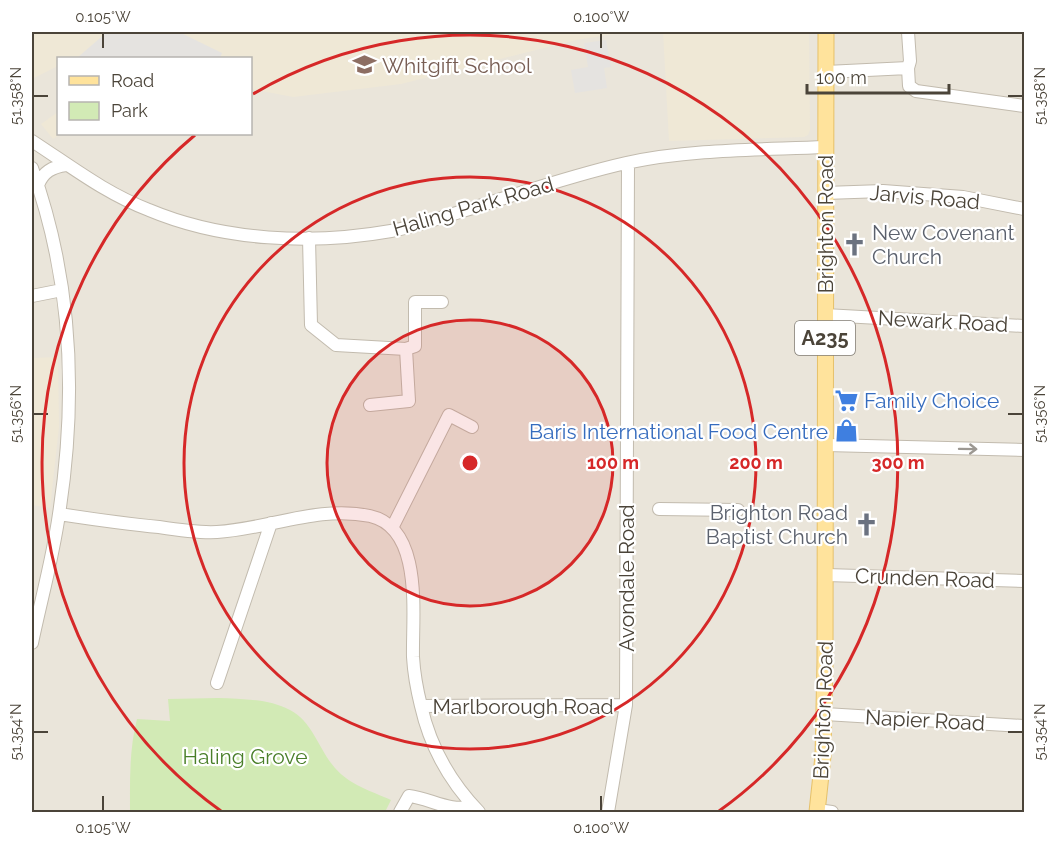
<svg xmlns="http://www.w3.org/2000/svg" width="1056" height="844" font-family="Raleway,sans-serif">
<rect width="100%" height="100%" fill="#f6f3ec"/>
<path fill="#eae5da" fill-rule="evenodd" d="M32,32H1024V812H32ZM58,58H250V134H58Z"/>
<path fill="#efe8d6" d="M35,32H627L576,40L401,84L293,97L251,89L250,58H58V66L32,79V33Z
M663,32H809L810,130L808,135L804,137L669,141Z
M58,112V134H61L53,139L41,124Z
M58,357L59,427L50,508L32,505V358Z"/>
<path fill="#d2eab5" d="M218,698C242,699 269,699 290,710C313,722 319,750 335,768C350,785 371,791 391,800L385,812H130C130,781 129,750 137,719L170,721L168,699Z"/>
<path fill="#e5e3e0" d="M107,32H179L222,53L220,58H77Z
M606,40L611,67L604,68L607,88L575,93L571,70L588,67L584,43Z"/>
<g fill="none" stroke-linecap="round" stroke-linejoin="round">
<defs>
<path id="minor" d="M908,68L909,86L916,91L1024,106
M826,72L908,68L910,61L908,32
M32,141C72,167 105,193 149,210C223,241 312,245 391,231C422,225 452,214 482,205C530,190 577,174 626,163C691,149 759,150 825,147
M32,168C72,279 77,398 59,514C53,557 41,600 32,643
M38,185C43,172 52,167 66,165
M825,193L883,191L963,197L1024,209
M309,238L311,325L336,345L406,349L415,346V302H442
M32,296L62,290
M825,315L1024,326
M370,405L409,401L406,349
M826,445L1024,450
M659,509L738,510
M59,514C92,519 125,524 159,527C178,530 198,533 217,532C269,529 318,505 370,516C424,528 412,616 413,657C414,674 417,690 421,706C430,746 451,783 479,812
M392,528L449,415L472,427
M826,575L1024,581
M217,683L271,523
M421,706L626,705
M825,714L1024,726
M817,810L832,812
M400,812L409,796C430,798 450,813 473,806
M608,812L626,705L628,163"/>
<path id="major" d="M817,812L823,756L825,661L826,32"/>
</defs>
<use href="#minor" stroke="#c2bbae" stroke-width="14"/>
<use href="#major" stroke="#e6c16a" stroke-width="17"/>
<use href="#minor" stroke="#fff" stroke-width="12"/>
<use href="#major" stroke="#ffe39c" stroke-width="15"/>
</g>
<defs><path id="oneway-shaft" d="M-6 0H5M1.5-3L5.5 0L1.5 3" fill="none" stroke-width="1.6" stroke-linecap="round" stroke-linejoin="round" transform="scale(1.5)"/></defs>
<use stroke="#9c9892" href="#oneway-shaft" transform="translate(968 449) rotate(1)"/>
<path fill="none" stroke="#4b4439" stroke-width="2" d="M103,33V48M601,33V48M33,96H48M1008,96H1023M33,414H48M1008,414H1023M33,732H48M1008,732H1023M103,796V811M601,796V811"/>
<circle cx="470" cy="463" r="143" fill="#d62828" fill-opacity=".12"/>
<g fill="none" stroke="#d62828" stroke-width="3">
<circle cx="470" cy="463" r="143"/>
<circle cx="470" cy="463" r="286"/>
<path d="M221 811A428 428 0 0 1 195 135M253 94A428 428 0 0 1 719 811"/>
</g>
<defs>
<symbol id="school-bare" viewBox="-9 -9 18 18"><path d="M0-5L7-2L0 1L-7-2ZM-4 1L0 2.5L4 1V4Q0 6-4 4Z" fill="#8d6e63" stroke="#fff" stroke-width="2.5" paint-order="stroke"/></symbol>
<symbol id="church-bare" viewBox="-9 -9 18 18"><path d="M-1.2-6h2.4v3.5h3.3v2.4h-3.3V6h-2.4V-.1h-3.3v-2.4h3.3Z" fill="#6b7280" stroke="#fff" stroke-width="2.5" paint-order="stroke"/></symbol>
<symbol id="supermarket-bare" viewBox="-9 -9 18 18"><path d="M-6-5.5h2.5l.6 2H6L4.5 2H-2.5L-4.4-4H-6ZM-1.5 3.2a1.3 1.3 0 1 0 .1 0ZM3 3.2a1.3 1.3 0 1 0 .1 0Z" fill="#3f7fe0" stroke="#fff" stroke-width="2.5" paint-order="stroke"/></symbol>
<symbol id="shop-bare" viewBox="-9 -9 18 18"><path d="M-5-2.5h2.3a2.7 3.5 0 0 1 5.4 0H5L5.5 6h-11ZM-1.5-2.5h3a1.5 2.3 0 0 0-3 0Z" fill="#3f7fe0" stroke="#fff" stroke-width="2.5" paint-order="stroke"/></symbol>
</defs>
<g fill-rule="evenodd">
<use href="#school-bare" x="348" y="48" width="33" height="33"/>
<use href="#church-bare" x="838" y="228" width="33" height="33"/>
<use href="#supermarket-bare" x="830" y="384" width="33" height="33"/>
<use href="#shop-bare" x="830" y="414" width="33" height="33"/>
<use href="#church-bare" x="850" y="508" width="33" height="33"/>
</g>
<g text-anchor="middle" dominant-baseline="central" stroke-width="4.5" stroke-linejoin="round" paint-order="stroke">
<rect fill="#fff" stroke="#817c74" stroke-width="1.5" x="795" y="321" width="60" height="34" rx="4.5"/>
<g font-size="20" font-weight="bold" fill="#4b4439">
<text x="825" y="338">A235</text>
</g>
<g font-size="21" fill="#785e54" stroke="#fff" text-anchor="start">
<text x="382" y="65">Whitgift School</text>
</g>
<g font-size="21" fill="#4b4439" stroke="#fff">
<text transform="translate(925 197) rotate(5)">Jarvis Road</text>
<text transform="translate(473 206) rotate(-16)">Haling Park Road</text>
<text transform="translate(825 224) rotate(-90)">Brighton Road</text>
<text transform="translate(943 321) rotate(3)">Newark Road</text>
<text transform="translate(626 578) rotate(-90)">Avondale Road</text>
<text transform="translate(925 578) rotate(2)">Crunden Road</text>
<text x="523" y="706">Marlborough Road</text>
<text transform="translate(823 710) rotate(-88)">Brighton Road</text>
<text transform="translate(925 720) rotate(3)">Napier Road</text>
</g>
<g font-size="21" fill="#5b616d" stroke="#fff" text-anchor="start">
<text x="872" y="232">New Covenant<tspan x="872" dy="24">Church</tspan></text>
<text x="848" y="512" text-anchor="end">Brighton Road<tspan x="848" dy="24">Baptist Church</tspan></text>
</g>
<g font-size="21" fill="#366cbe" stroke="#fff" text-anchor="start">
<text x="864" y="400">Family Choice</text>
<text x="828" y="431" text-anchor="end">Baris International Food Centre</text>
</g>
<g font-size="21" fill="#4a7f2a" stroke="#fff">
<text x="245" y="756">Haling Grove</text>
</g>
</g>
<circle cx="470" cy="463" r="9" fill="#d62828" stroke="#fff" stroke-width="3"/>
<g font-size="18" text-anchor="middle" font-weight="bold" fill="#d62828" stroke="#fff" stroke-width="4.5" stroke-linejoin="round" paint-order="stroke">
<text x="613" y="469">100 m</text>
<text x="756" y="469">200 m</text>
<text x="898" y="469">300 m</text>
</g>
<rect width="1056" height="844" fill="none" stroke="#ffffff" stroke-width="66"/>
<rect x="57" y="57" width="195" height="78" fill="#ffffff" stroke="#b7b4b0" stroke-width="1.5"/>
<rect x="69" y="76" width="30" height="9" fill="#ffe39c" stroke="#b7b4b0" stroke-width="1.5"/>
<text x="111" y="87" font-size="18" fill="#4b4439">Road</text>
<rect x="69" y="102" width="30" height="18" fill="#d2eab5" stroke="#b7b4b0" stroke-width="1.5"/>
<text x="111" y="117" font-size="18" fill="#4b4439">Park</text>
<path d="M807 84v9h142v-9" fill="none" stroke="#4b4439" stroke-width="3"/>
<text x="816" y="84" font-size="18" fill="#4b4439" stroke="#ffffff" stroke-width="4.5" paint-order="stroke">100 m</text>
<rect x="33" y="33" width="990" height="778" fill="none" stroke="#4b4439" stroke-width="2"/>
<g font-size="15" text-anchor="middle" fill="#4b4439">
<text x="103" y="22">0.105°W</text>
<text x="601" y="22">0.100°W</text>
<text transform="translate(16 96) rotate(-90)" y="5">51.358°N</text>
<text transform="translate(1040 96) rotate(-90)" y="5">51.358°N</text>
<text transform="translate(16 414) rotate(-90)" y="5">51.356°N</text>
<text transform="translate(1040 414) rotate(-90)" y="5">51.356°N</text>
<text transform="translate(16 732) rotate(-90)" y="5">51.354°N</text>
<text transform="translate(1040 732) rotate(-90)" y="5">51.354°N</text>
<text x="103" y="833">0.105°W</text>
<text x="601" y="833">0.100°W</text>
</g>
</svg>
